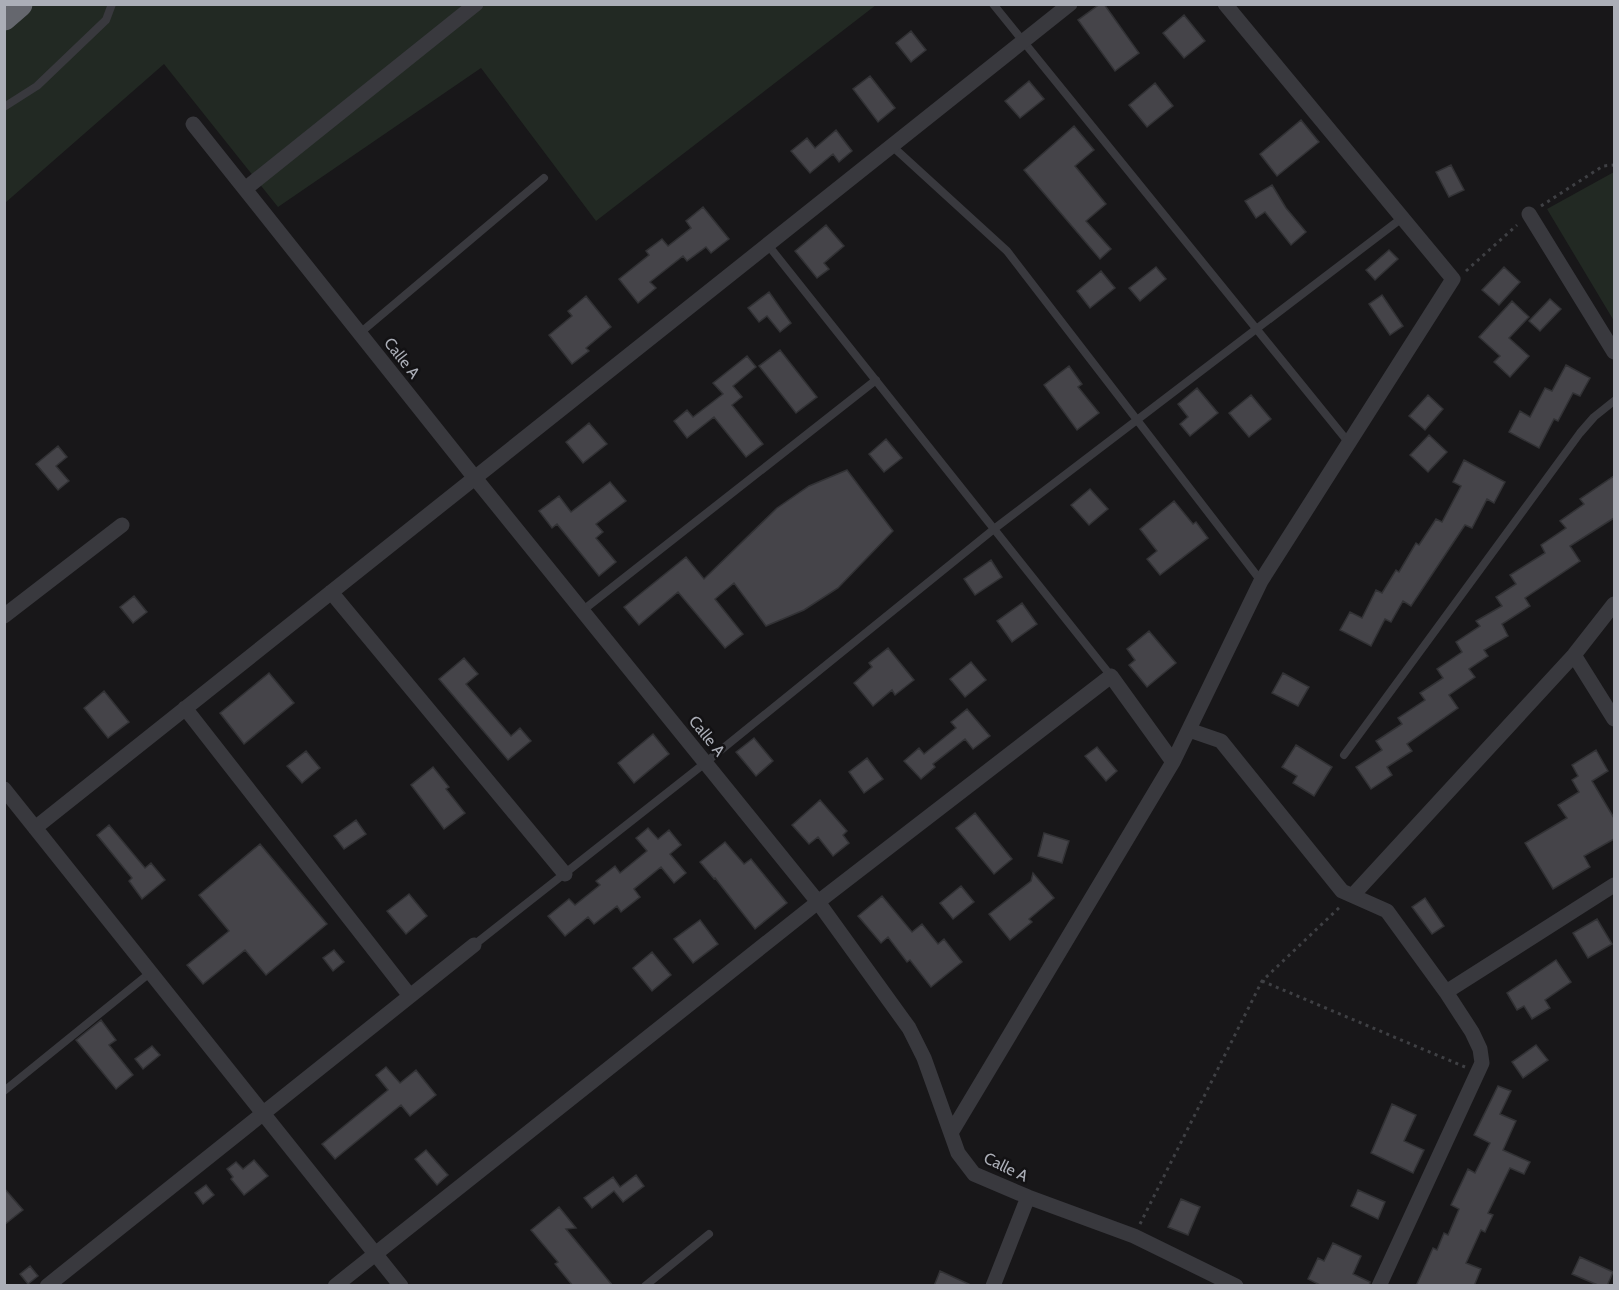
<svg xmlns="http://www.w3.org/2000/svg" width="1619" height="1290" font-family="Cabin,sans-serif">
<rect width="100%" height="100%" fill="#181719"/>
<path fill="#222923" d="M5,5H876L596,221L481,68L278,207L164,64L5,203Z
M1614,172V321L1547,209Z"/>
<path fill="#454449" stroke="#323235" stroke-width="1.5" d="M1100,4H1104L1139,53L1115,71L1078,20Z
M1184,15L1205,41L1184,58L1163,33Z
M911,31L926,50L911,62L896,43Z
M870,76L895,108L878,122L853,89Z
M1029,81L1044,99L1020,118L1005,101Z
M1155,83L1173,106L1147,127L1129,105Z
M1301,120L1319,142L1277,176L1260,154Z
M1074,126L1094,150L1075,166L1106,204L1086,221L1111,249L1100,259L1024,170Z
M836,130L852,151L839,162L833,154L810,173L791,151L807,138L815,148Z
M1451,165L1464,190L1449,197L1436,172Z
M1272,185L1286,208L1306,232L1291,245L1265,212L1256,218L1245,201Z
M703,207L729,239L711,253L706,247L687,261L683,256L650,282L656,288L638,303L619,279L649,255L646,251L662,239L668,246L691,228L686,221Z
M826,225L844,246L824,263L829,269L817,278L795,251Z
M1389,250L1398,259L1375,280L1366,270Z
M1156,267L1166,279L1140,301L1129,288Z
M1504,267L1520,282L1499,305L1482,290Z
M1101,271L1115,288L1090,308L1077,291Z
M769,292L791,323L780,332L767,316L759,322L748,308Z
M1382,295L1403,326L1390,335L1369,304Z
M586,296L611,327L586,348L589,351L572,364L549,335L572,316L568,311Z
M1550,299L1561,309L1540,331L1529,321Z
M1512,301L1529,317L1509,338L1529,356L1510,377L1494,362L1500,356L1479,337Z
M780,350L817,397L796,413L759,366Z
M747,356L756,367L733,386L742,397L732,405L763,444L746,457L714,417L687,438L674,421L687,410L693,417L723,394L713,383Z
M1566,365L1590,378L1580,396L1573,393L1558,421L1554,419L1539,448L1509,432L1520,411L1530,417L1545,388L1552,391Z
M1069,366L1082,384L1078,387L1099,413L1077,430L1044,385Z
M1197,388L1218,413L1190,436L1180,424L1188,417L1178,404Z
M1251,395L1271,419L1249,437L1229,413Z
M1428,395L1443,409L1425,430L1409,416Z
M589,423L607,444L583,463L566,442Z
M1429,435L1447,452L1428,472L1410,455Z
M886,439L902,458L884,472L869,454Z
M58,446L67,457L56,466L69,481L58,490L36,464Z
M1464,460L1505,482L1494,503L1487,499L1472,528L1465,525L1411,606L1403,601L1391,622L1385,619L1371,646L1340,630L1350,612L1362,618L1376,590L1382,593L1396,570L1399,572L1416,543L1419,545L1436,519L1442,522L1461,486L1453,482Z
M847,470L893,531L838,588L804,610L766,626L734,583L715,599L743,634L725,648L678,592L639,625L624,607L686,557L704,579L777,508L809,486Z
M1614,476V518L1570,546L1580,561L1525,598L1530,606L1502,624L1508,636L1484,650L1488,656L1469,669L1475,677L1449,695L1458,708L1407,744L1412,751L1387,767L1392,775L1371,789L1356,767L1382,750L1376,741L1402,724L1398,718L1425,700L1420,693L1443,678L1437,669L1462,652L1456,642L1480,626L1476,621L1502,606L1496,597L1516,584L1510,575L1545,553L1541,545L1566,528L1560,521L1584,504L1580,499Z
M610,482L626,501L596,524L603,532L596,538L616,562L599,576L557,524L552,528L539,511L559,496L571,512Z
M1090,489L1108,509L1089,525L1071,505Z
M1174,501L1193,524L1196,522L1208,538L1160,575L1147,559L1157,551L1140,529Z
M991,560L1002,577L975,595L964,579Z
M134,596L147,612L133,623L120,607Z
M1022,603L1037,624L1012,642L997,621Z
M1149,631L1176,663L1147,687L1129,665L1135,660L1127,649Z
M888,648L914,680L895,695L892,690L873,706L854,683L872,667L869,663Z
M464,658L478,674L466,684L511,736L520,728L531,741L508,760L439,679Z
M971,662L986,680L965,697L950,679Z
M269,673L294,703L244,744L220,713Z
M1283,673L1309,687L1298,706L1272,693Z
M104,691L129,722L108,738L84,708Z
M967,709L990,736L973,749L965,739L933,764L935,767L921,779L904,761L919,748L924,754L956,728L951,722Z
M653,734L669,754L634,783L618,763Z
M754,738L773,761L756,776L736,752Z
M1296,745L1332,767L1314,796L1293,783L1297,776L1282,767Z
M1097,747L1117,771L1106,781L1085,756Z
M1596,750L1608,771L1592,781L1614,818V839L1584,856L1590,867L1553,889L1525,843L1567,818L1558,805L1579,792L1572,780L1578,776L1572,765Z
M306,751L320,768L302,783L287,766Z
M867,758L883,779L864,793L849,772Z
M433,767L449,787L446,789L465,813L444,829L411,785Z
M820,800L847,831L843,835L849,843L833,856L818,837L809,844L792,825Z
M975,813L1012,859L994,874L956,828Z
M356,820L366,834L344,849L334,836Z
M109,825L145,868L151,863L165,880L142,899L129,881L132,878L97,835Z
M648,828L658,839L669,830L681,845L670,854L686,873L674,883L661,867L634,889L640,897L621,912L617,906L594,924L588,917L565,936L548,916L569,899L575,905L600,885L596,881L615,866L620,873L647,851L636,838Z
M1044,833L1069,841L1062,863L1038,856Z
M725,842L744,864L751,859L787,903L755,929L715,878L714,879L700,862Z
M260,844L327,924L266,975L245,950L203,984L187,965L229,931L199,895Z
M1033,873L1054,898L1029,919L1032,922L1010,940L989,914L1031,881Z
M961,886L974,902L953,919L940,903Z
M409,894L427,916L406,934L387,911Z
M882,896L912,932L922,924L938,944L944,939L962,962L931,987L910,960L907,962L888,937L881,943L858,916Z
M1425,898L1444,926L1432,934L1412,907Z
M1597,919L1612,944L1588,958L1573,933Z
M700,920L718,944L693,963L674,939Z
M334,950L344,962L333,971L323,958Z
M652,952L671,975L652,991L633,968Z
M1556,960L1571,982L1545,1000L1550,1008L1532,1019L1524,1006L1517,1010L1507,993Z
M101,1020L116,1040L109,1045L133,1075L116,1089L76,1040Z
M1536,1045L1548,1060L1523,1078L1512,1062Z
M152,1046L160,1055L143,1069L135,1059Z
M386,1067L400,1083L416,1070L436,1095L410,1116L401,1105L335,1159L322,1144L388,1090L376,1075Z
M1498,1086L1511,1091L1500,1114L1516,1121L1503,1150L1530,1162L1524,1174L1510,1168L1488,1213L1493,1215L1485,1232L1481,1230L1466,1263L1481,1269L1474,1286H1416L1433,1248L1437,1250L1444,1233L1448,1235L1459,1209L1451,1205L1468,1169L1475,1173L1490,1143L1474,1135Z
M1392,1104L1416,1115L1404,1141L1424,1150L1413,1173L1371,1153Z
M426,1150L448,1175L437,1185L415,1159Z
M254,1160L268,1176L244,1195L231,1179L233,1177L227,1169L236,1162L243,1169Z
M636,1175L644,1186L623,1202L614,1191L592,1208L584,1198L613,1177L620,1187Z
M206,1185L214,1195L203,1204L195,1193Z
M4,1188L23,1210L4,1225Z
M1358,1190L1385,1202L1378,1219L1351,1206Z
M1181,1199L1200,1207L1188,1235L1168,1227Z
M559,1207L576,1228L566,1229L613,1286H573L555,1264L558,1262L531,1230Z
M1333,1243L1361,1256L1353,1274L1370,1282L1369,1286H1322L1308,1279L1318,1258L1324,1261Z
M1580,1257L1613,1272L1607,1286H1600L1572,1274Z
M30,1266L38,1276L28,1284L20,1274Z
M940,1271L973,1286H934Z"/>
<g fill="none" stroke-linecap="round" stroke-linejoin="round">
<path stroke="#3f4044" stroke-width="3" stroke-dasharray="3 4.5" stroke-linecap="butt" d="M1541,206L1603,166L1614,165
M1466,271L1517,225
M1262,981L1465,1067
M1140,1224L1262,981L1341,906"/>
<path stroke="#39393e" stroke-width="8" d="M993,4L1349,443
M4,107L37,86L106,20L112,4
M892,146L1007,251L1261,581
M768,245L1111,676
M360,333L544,178
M582,611L876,380
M1344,755L1580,433L1594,417L1614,401
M474,945L705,763L994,529L1402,218
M4,1091L151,972
M645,1286L709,1234"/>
<path stroke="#39393e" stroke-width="15" d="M193,124L475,478L818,902L909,1028L924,1058L958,1153L974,1174L1028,1197L1134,1236L1236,1286
M245,189L476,4
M1529,214L1614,352
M331,592L565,874
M4,616L122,525
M1574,655L1614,719
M185,708L410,996
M1189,730L1221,741L1342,891L1387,911L1446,992L1472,1032L1480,1049L1482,1063L1379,1286
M4,789L401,1286
M35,828L1070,4
M1353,895L1574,655L1614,604
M1446,992L1614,885
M951,1133L1173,762L1261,581L1453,279L1225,4
M47,1286L474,945
M335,1286L818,902L1111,676L1173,762
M993,1286L1028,1197"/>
<path stroke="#65676e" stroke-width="27" d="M4,17L19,4"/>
</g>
<g text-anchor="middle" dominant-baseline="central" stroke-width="5" stroke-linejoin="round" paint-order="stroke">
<g font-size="16" fill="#abaeb7" stroke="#131214">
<text transform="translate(402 358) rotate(52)">Calle A</text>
<text transform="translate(707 736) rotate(51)">Calle A</text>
<text transform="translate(1006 1167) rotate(26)">Calle A</text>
</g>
</g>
<rect width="1619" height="1290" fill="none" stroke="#abaeb7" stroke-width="12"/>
</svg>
